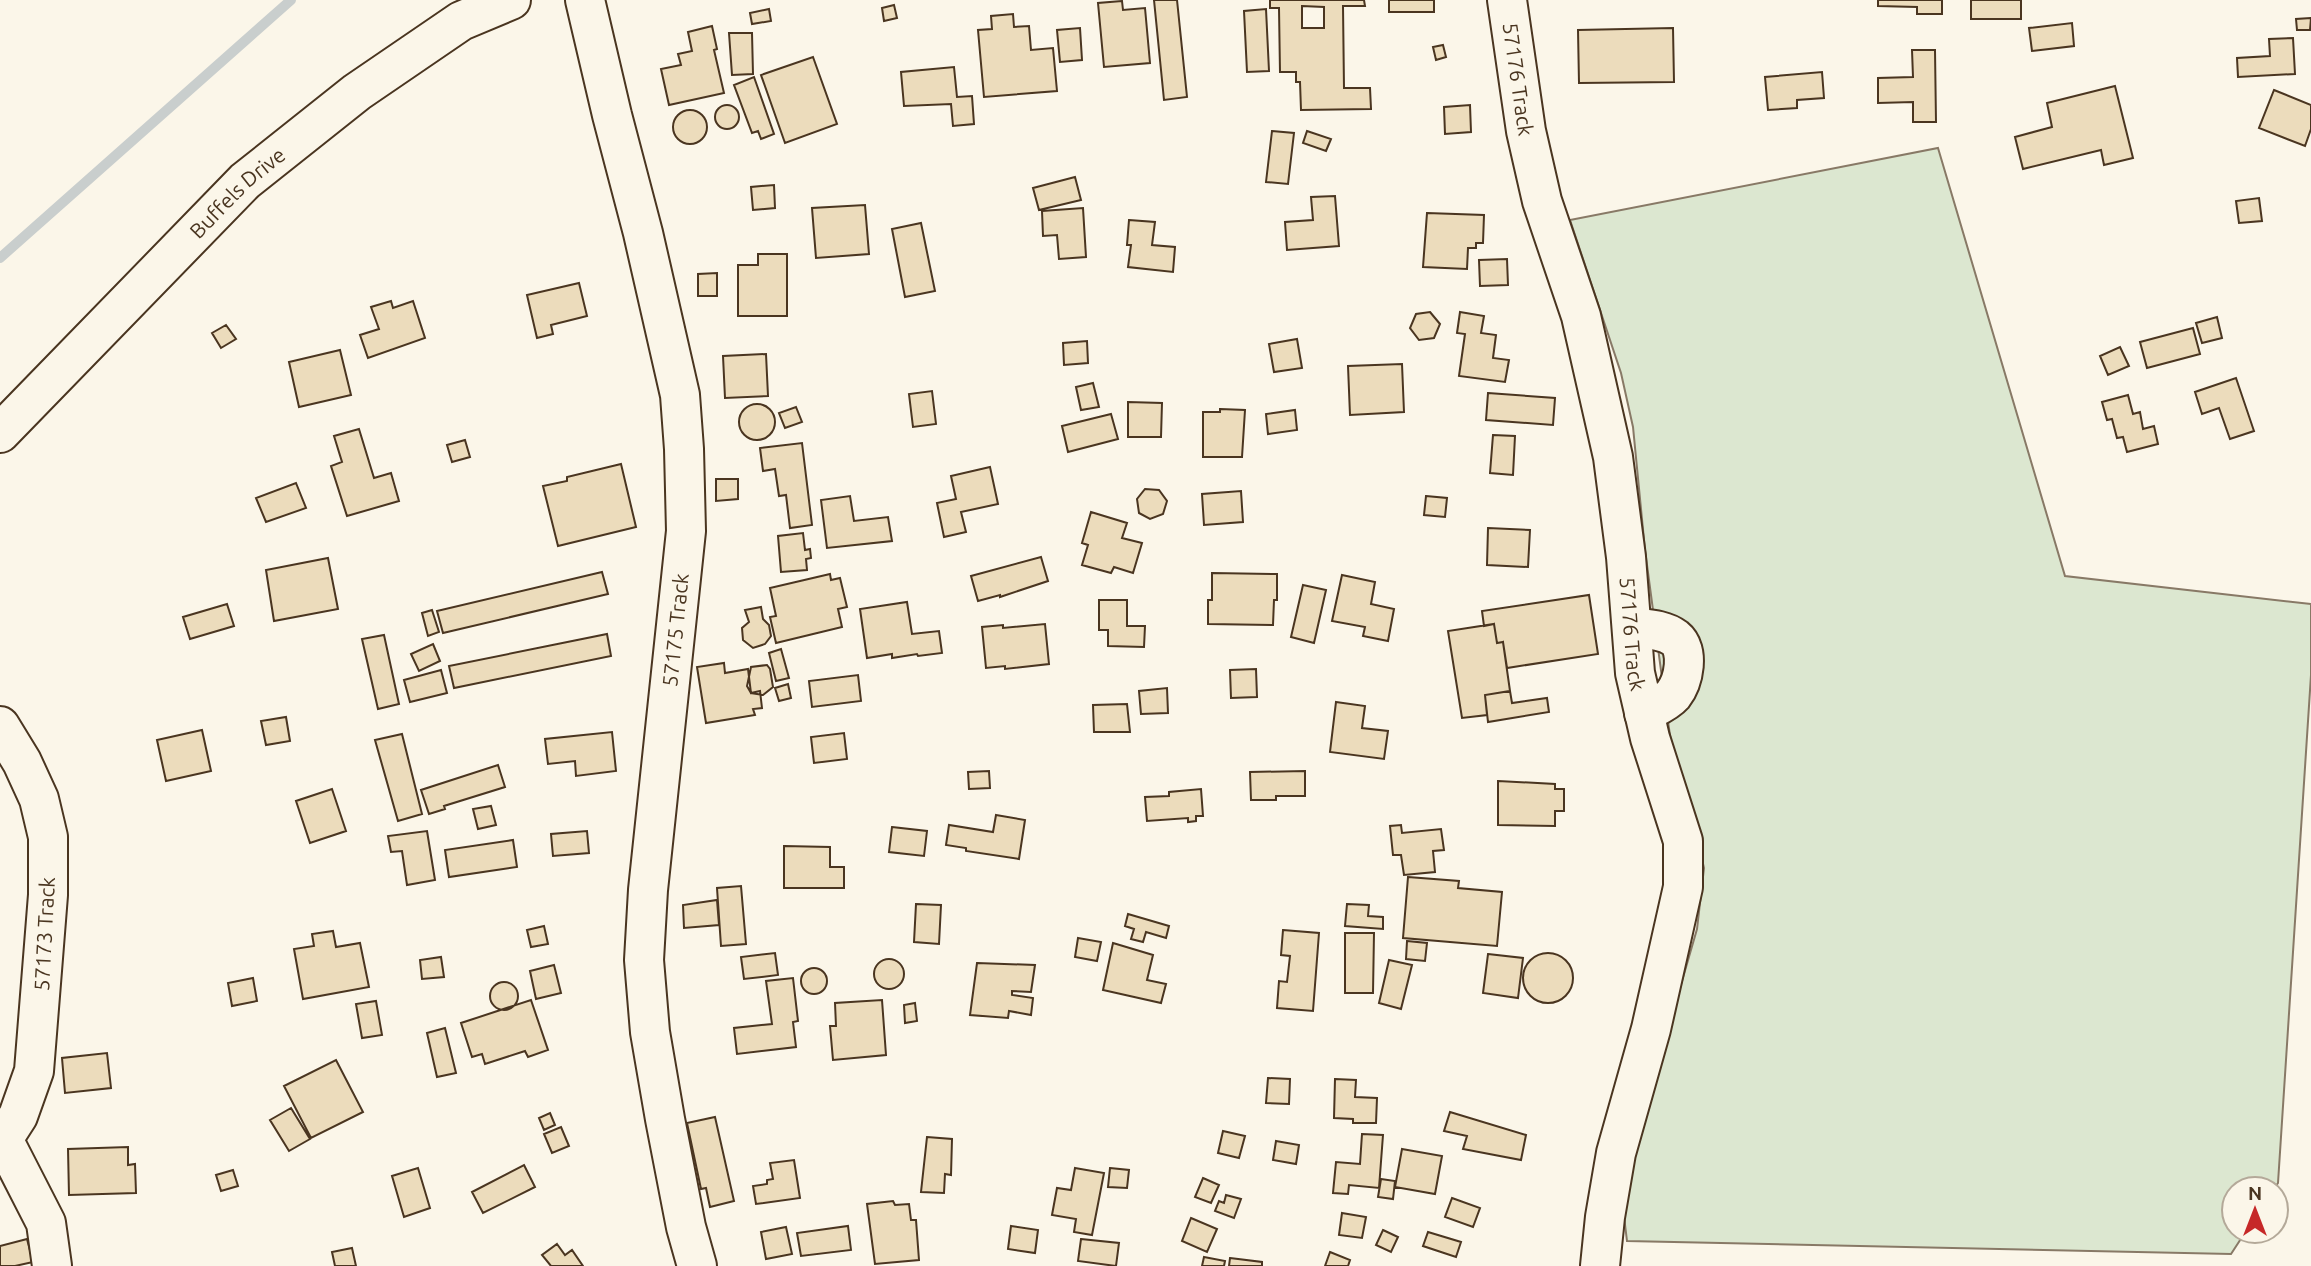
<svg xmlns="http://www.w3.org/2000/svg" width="2311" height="1266" font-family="Ubuntu,sans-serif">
<rect width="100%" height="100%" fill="#fbf6e9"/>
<path fill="#dce7d0" stroke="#887966" stroke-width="2" d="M1938,148L2065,576L2311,604V675L2278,1183L2274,1189H2234V1231H2246L2231,1254L1627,1241L1622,1200L1633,1151L1697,929L1704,868L1692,816L1672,749L1666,708L1645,550L1633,427L1621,373L1570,220Z"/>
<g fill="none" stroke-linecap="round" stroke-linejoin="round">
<path stroke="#c9cecd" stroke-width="10" d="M0,258L291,0"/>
</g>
<path fill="#ecdcbc" stroke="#4a3520" stroke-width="2" fill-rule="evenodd" d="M1154,0H1177L1187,97L1164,100Z
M1270,0H1364L1365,6H1343L1344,88H1370L1371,109L1301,110L1300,82H1296V72H1280L1279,8H1270ZM1302,6L1324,7V28H1302Z
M1389,0H1434V12H1389Z
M1878,0H1942V14H1917V7L1878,6Z
M1971,0H2021V19H1971Z
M1122,1L1123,10L1145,8L1150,63L1104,67L1098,3Z
M894,5L897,18L884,21L882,8Z
M769,9L771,21L752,24L750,13Z
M1266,9L1269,71L1247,72L1244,11Z
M1013,14L1014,27L1029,26L1031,50L1053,48L1057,91L984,97L978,30L992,29L991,16Z
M2311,18L2310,30H2297L2296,19Z
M2072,23L2074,46L2032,51L2029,28Z
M712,26L717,49L714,50L724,93L669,105L661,69L681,65L678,54L692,51L688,32Z
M1080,28L1082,60L1060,62L1057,30Z
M1673,28L1674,82L1579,83L1578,30Z
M729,33H752L753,74L732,75Z
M2293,38L2295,74L2238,77L2237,58L2270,56L2269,39Z
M1443,45L1446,57L1436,60L1433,47Z
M1912,50H1935L1936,122H1913V102L1878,103V78L1913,77Z
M813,57L837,124L785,143L761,75Z
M954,67L957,97L972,96L974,124L953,126L951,104L904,106L901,72Z
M1822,72L1824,98L1797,100V108L1768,110L1765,77Z
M754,77L774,134L761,139L758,131L752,133L734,85Z
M2115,86L2133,158L2104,165L2101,150L2023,169L2015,137L2052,127L2047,103Z
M2274,90L2311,105V129L2305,146L2259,128Z
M1470,105L1471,132L1445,134L1444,107Z
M715 117a12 12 0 1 1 24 0a12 12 0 1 1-24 0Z
M673 127a17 17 0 1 1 34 0a17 17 0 1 1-34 0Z
M1272,131L1294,133L1288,184L1266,182Z
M1307,131L1331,139L1326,151L1303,143Z
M1075,177L1081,200L1039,210L1033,188Z
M774,185L775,208L753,210L751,187Z
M1335,196L1339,246L1287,250L1285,222L1313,220L1311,197Z
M2259,198L2262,221L2239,223L2236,201Z
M865,205L869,254L816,258L812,208Z
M1083,208L1086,257L1059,259L1057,235L1043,236L1042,211Z
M1427,213L1484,215L1483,243H1476V248H1468L1467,269L1423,267Z
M1129,220L1155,222L1152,245L1175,247L1173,272L1128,267L1131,245H1127Z
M921,223L935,291L905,297L892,229Z
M758,254H787V316H738V265H758Z
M1507,259L1508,285L1480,286L1479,260Z
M717,273V296H698V274Z
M579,283L587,316L551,325L553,334L537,338L527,295Z
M391,301L393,308L413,301L425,338L368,358L360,335L379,329L371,307Z
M1430,312L1440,324L1434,338L1419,340L1410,328L1416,314Z
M1460,312L1484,316L1481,333L1496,335L1493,358L1509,360L1505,382L1459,376L1465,334L1457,333Z
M2217,317L2222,338L2202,343L2196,323Z
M226,325L236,339L221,348L212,333Z
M2193,328L2200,354L2147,368L2140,342Z
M1297,339L1302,368L1274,372L1269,344Z
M1087,341L1088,363L1064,365L1063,343Z
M2120,347L2129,366L2108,375L2100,356Z
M340,350L351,395L299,407L289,362Z
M766,354L768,396L725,398L723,356Z
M1402,364L1404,412L1350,415L1348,366Z
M2236,378L2254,431L2230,439L2219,408L2202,414L2195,392Z
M1093,383L1099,407L1081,410L1076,387Z
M932,391L936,424L913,427L909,394Z
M1488,393L1555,398L1553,425L1486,420Z
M2128,395L2133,414L2140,412L2143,429L2154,426L2158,444L2127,452L2123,437L2117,438L2112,419L2107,420L2102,402Z
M1128,402L1162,403L1161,437H1128Z
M739 422a18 18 0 1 1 36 0a18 18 0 1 1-36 0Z
M796,407L802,422L785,428L779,413Z
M1220,409L1245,410L1242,457H1203V412H1220Z
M1295,410L1297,430L1268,434L1266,414Z
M1111,414L1118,439L1068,452L1062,426Z
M359,429L374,478L391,473L399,501L347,516L331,466L342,462L334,436Z
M1493,435L1515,436L1513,475L1490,473Z
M465,440L470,457L452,462L447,445Z
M802,443L812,525L790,528L786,495L779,496L775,469L763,471L760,448Z
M621,464L636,527L558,546L543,486L567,481V477Z
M990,467L998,504L961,512L966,532L944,537L937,503L956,499L951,476Z
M716,479H738V499L716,501Z
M296,483L306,508L266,522L256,498Z
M1145,489L1159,490L1167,501L1163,514L1150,519L1139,513L1137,499Z
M1241,491L1243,522L1204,525L1202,494Z
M850,496L854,521L888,517L892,541L827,548L821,500Z
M1426,496L1447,498L1445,517L1424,515Z
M1091,512L1127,523L1122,538L1142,543L1133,573L1114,567L1111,573L1082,565L1088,545L1082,543Z
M1488,528L1530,530L1528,567L1487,565Z
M803,533L805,550L810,549L811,558L806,559L807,570L781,572L778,536Z
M1041,557L1048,581L1000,597V595L978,601L971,576Z
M328,558L338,609L274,621L266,570Z
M602,572L608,594L443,633L437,611Z
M1212,573L1277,574V600H1274L1273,625L1208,624V600H1212Z
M830,574L831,580L840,578L847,607L838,609L842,627L776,643L770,617L776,616L770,588Z
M1342,575L1375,582L1371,604L1394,609L1388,641L1363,636L1365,627L1332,621Z
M1303,585L1326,590L1314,643L1291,637Z
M1589,595L1598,654L1507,668L1503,642L1497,643L1494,624L1484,626L1482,611Z
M1099,600H1127V626H1145L1144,647L1108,646V630H1099Z
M907,602L912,634L939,631L942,653L918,656L917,654L892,658V654L867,658L860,609Z
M227,604L234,626L190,639L183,617Z
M761,607L763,619L769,625L771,636L765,644L753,648L743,640L742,628L749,622L745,610Z
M432,610L439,632L428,636L422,613Z
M1045,624L1049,664L1005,669V666L986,668L982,627L1003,625V628Z
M1494,624L1497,643L1503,642L1510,691L1485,695L1487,715L1462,718L1448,631Z
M607,634L611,656L454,688L449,666Z
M384,635L399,704L378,709L362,639Z
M433,644L440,661L419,671L411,654Z
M781,649L789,678L776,681L769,653Z
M724,663L725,673L748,669L751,693L760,691L762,708L753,709L755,715L706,723L697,667Z
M767,665L770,669L773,687L763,695L751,693L747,686L751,667Z
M1256,669L1257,697L1231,698L1230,670Z
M441,670L447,693L410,702L404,680Z
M858,675L861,701L812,707L809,681Z
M788,684L791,698L779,701L775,688Z
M1167,688L1168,713L1141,714L1139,691Z
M1510,691L1512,703L1547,698L1549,712L1488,722L1485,695Z
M1336,702L1365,706L1362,728L1388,731L1384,759L1330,752Z
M1127,704L1130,732H1094L1093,705Z
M286,717L290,741L266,745L261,721Z
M202,730L211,771L166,781L157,740Z
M612,732L616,771L576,776L575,761L548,764L545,739Z
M844,733L847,759L814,763L811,737Z
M402,734L422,814L398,821L375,740Z
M498,765L505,787L444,806L445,809L429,814L421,790Z
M989,771L990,788L969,789L968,772Z
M1305,771V796H1276V800H1251L1250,772Z
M1498,781L1555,784V789H1564V811H1555V826L1498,825Z
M332,789L346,831L310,843L296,801Z
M1201,789L1203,816H1196V821L1188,822V818L1147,821L1145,797L1169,796V792Z
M491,806L496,825L478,829L473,809Z
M996,815L1025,820L1019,859L966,851V848L946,845L949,825L993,832Z
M1401,825L1402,833L1441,829L1444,850L1433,851L1435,872L1404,875L1401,855H1393L1390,826Z
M892,827L927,831L924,856L889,852Z
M427,831L435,880L407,885L402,851L391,852L388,836Z
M587,831L589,853L553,856L551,834Z
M513,840L517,867L449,877L445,850Z
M784,846L830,847V867H844V888H784Z
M1408,877L1459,881L1458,888L1502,892L1497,946L1403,938Z
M741,886L746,944L721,946L717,888Z
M717,900L719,925L684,928L683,905Z
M916,904L941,905L939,944L914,942Z
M1347,904L1369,905L1368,916L1383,917V929L1345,926Z
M1128,914L1169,926L1166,938L1146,932L1143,942L1131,939L1134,929L1125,926Z
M544,926L548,944L531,947L527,930Z
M1283,930L1319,933L1313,1011L1277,1008L1279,981L1287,982L1290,956L1281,955Z
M333,931L336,947L360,943L369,987L303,999L294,949L314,946L312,934Z
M1345,933H1374L1373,993H1345Z
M1078,938L1101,942L1097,961L1075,957Z
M1407,941L1427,943L1425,961L1406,959Z
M1113,943L1153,955L1147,980L1166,984L1161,1003L1103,990Z
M1523 978a25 25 0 1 1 50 0a25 25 0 1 1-50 0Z
M775,953L778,975L744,979L741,957Z
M1488,954L1523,958L1518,998L1483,993Z
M441,957L444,977L422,979L420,960Z
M874 974a15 15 0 1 1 30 0a15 15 0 1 1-30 0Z
M1389,960L1412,965L1401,1009L1379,1003Z
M977,963L1035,965L1031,992L1012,991V995L1033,998L1031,1015L1009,1011L1008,1018L970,1015Z
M554,965L561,993L536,999L530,971Z
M801 981a13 13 0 1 1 26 0a13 13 0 1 1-26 0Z
M253,978L257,1001L232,1006L228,983Z
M793,978L798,1021L793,1022L796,1047L737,1054L734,1028L772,1024L766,981Z
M490 996a14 14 0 1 1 28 0a14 14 0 1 1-28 0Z
M531,1000L548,1050L528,1057L525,1051L485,1064L482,1054L472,1057L461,1023Z
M882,1000L886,1055L833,1060L830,1026H836L835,1003Z
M376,1001L382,1035L362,1038L356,1004Z
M915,1003L917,1021L905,1023L904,1005Z
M445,1028L456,1073L437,1077L427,1033Z
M107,1053L111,1088L65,1093L62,1058Z
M336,1060L363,1112L311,1138L284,1086Z
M1268,1078L1290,1079L1289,1104L1266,1103Z
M1335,1079L1356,1080L1355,1097L1377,1098L1376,1123H1353V1119L1334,1118Z
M291,1108L310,1139L289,1151L270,1120Z
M1450,1112L1526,1135L1521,1160L1463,1149L1467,1136L1444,1131Z
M550,1113L555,1125L544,1130L539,1118Z
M715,1117L734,1201L710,1207L706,1188L701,1189L687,1123Z
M561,1127L569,1146L552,1153L544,1134Z
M1223,1131L1245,1136L1239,1158L1218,1153Z
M1362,1134L1383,1135L1379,1188L1349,1185L1348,1194L1333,1193L1336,1162L1360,1164Z
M927,1137L952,1139L951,1175L945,1174L944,1193L921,1192Z
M1276,1141L1299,1145L1296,1164L1273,1160Z
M128,1147V1165L135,1164L136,1193L69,1195L68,1149Z
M1402,1149L1442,1156L1435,1194L1395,1187Z
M794,1160L800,1198L756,1204L753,1186L767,1184V1180L773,1179L770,1163Z
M524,1165L535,1187L483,1213L472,1192Z
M418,1168L430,1208L404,1217L392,1176Z
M1075,1168L1104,1173L1092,1235L1074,1232L1076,1219L1052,1215L1057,1188L1071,1190Z
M1110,1168L1129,1170L1127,1188L1108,1187Z
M233,1170L238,1186L221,1191L216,1175Z
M1203,1178L1219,1185L1211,1203L1195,1197Z
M1381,1179L1395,1181L1393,1199L1378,1197Z
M1226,1195L1241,1199L1234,1218L1215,1211L1219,1201L1224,1203Z
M1452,1198L1480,1208L1473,1227L1445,1217Z
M893,1201L895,1205L909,1204L911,1220H916L919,1260L875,1264L867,1204Z
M1342,1213L1366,1217L1362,1238L1339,1235Z
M1191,1218L1217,1229L1207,1252L1182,1241Z
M848,1226L851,1250L801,1256L797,1233Z
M1011,1226L1038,1230L1035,1253L1008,1249Z
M786,1227L792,1254L766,1259L761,1232Z
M1383,1230L1398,1237L1391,1252L1376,1245Z
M1428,1232L1461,1242L1456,1257L1423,1246Z
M27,1239L33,1262L15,1266H0V1246Z
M1081,1239L1119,1243L1116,1266L1078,1261Z
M557,1244L565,1255L572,1250L583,1266H551L542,1255Z
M352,1248L356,1266H335L332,1252Z
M1330,1252L1350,1260L1348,1266H1325Z
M1204,1257L1225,1261L1224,1266H1202Z
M1230,1258L1262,1262V1266H1229Z"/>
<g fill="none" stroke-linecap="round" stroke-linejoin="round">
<defs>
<g id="minor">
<path d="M585,0L612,115L643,233L680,395L684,449L686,531L648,890L644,960L650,1032L665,1119L686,1227L697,1266"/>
<path id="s1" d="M1507,0L1526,131L1542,201L1581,316L1613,457L1626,557L1635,673L1650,738L1683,841V887L1651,1029L1616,1153L1605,1217L1600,1266"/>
<path id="s2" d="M0,433L245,181L357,92L461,21L511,0"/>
<path d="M1632,627C1646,629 1663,629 1675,638C1690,650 1684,681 1673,695C1666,703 1653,708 1644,713"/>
<path d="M0,726L22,762L39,799L48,837V895L34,1071L18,1116L0,1144"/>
<path d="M4,1141L46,1223L52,1266"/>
</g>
</defs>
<use href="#minor" stroke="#4a3520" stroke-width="42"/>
<use href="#minor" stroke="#fbf6e9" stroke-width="38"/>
</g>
<g text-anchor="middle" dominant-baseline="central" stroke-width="5" stroke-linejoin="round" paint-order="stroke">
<g font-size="21" fill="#4a3520" stroke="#fbf6e9">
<text stroke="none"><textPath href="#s1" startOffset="80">57176 Track</textPath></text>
<text stroke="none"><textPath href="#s2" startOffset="338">Buffels Drive</textPath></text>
<text transform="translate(675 630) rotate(-84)">57175 Track</text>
<text stroke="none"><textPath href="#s1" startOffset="648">57176 Track</textPath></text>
<text transform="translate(44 934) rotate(-87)">57173 Track</text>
</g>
</g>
<g transform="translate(2255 1210)"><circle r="33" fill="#fbf6e9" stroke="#b4a999" stroke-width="2"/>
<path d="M0-5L12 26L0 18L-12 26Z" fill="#c62828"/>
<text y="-10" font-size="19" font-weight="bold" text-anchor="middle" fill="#4a3520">N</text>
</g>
</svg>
